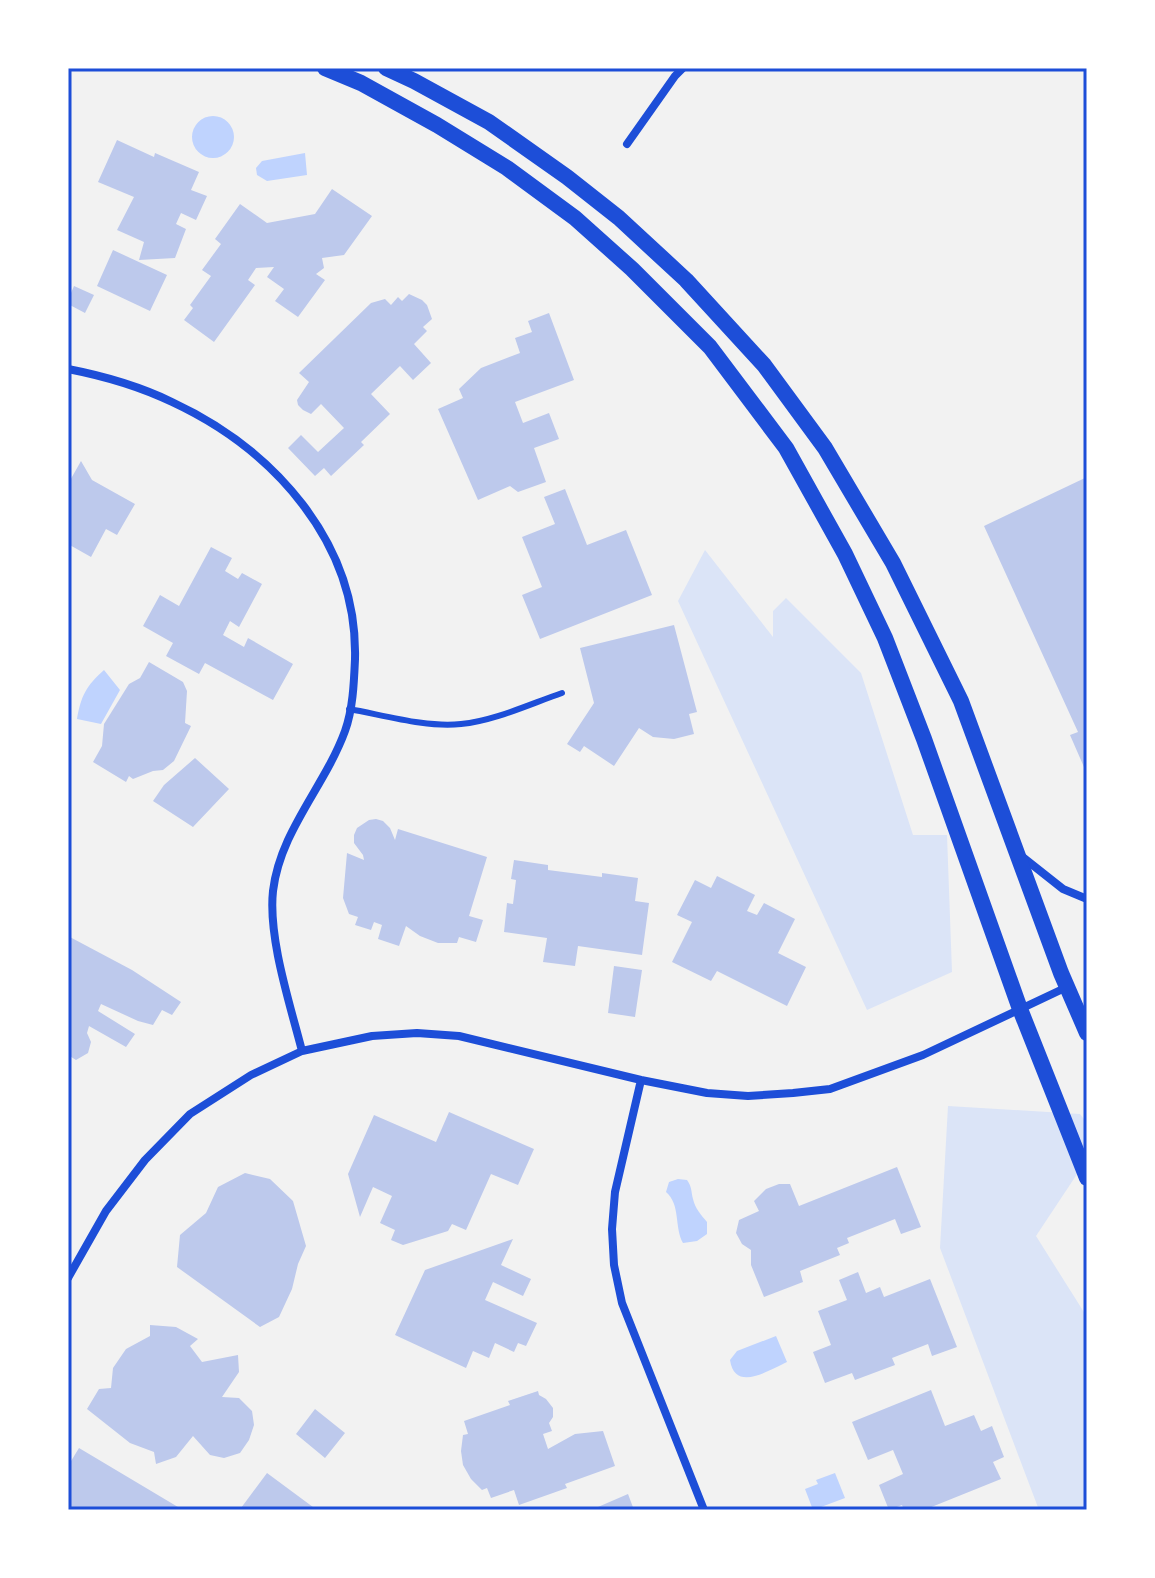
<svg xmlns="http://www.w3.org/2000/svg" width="1155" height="1578" font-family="Ubuntu,sans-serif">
<rect width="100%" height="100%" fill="#f2f2f2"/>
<path fill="#dbe4f7" d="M705,550L773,637V611L786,598L861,673L913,835H947L952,972L867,1010L678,601Z
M948,1106L1080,1114L1087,1123V1159L1036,1236L1087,1317V1510H1039L940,1248Z"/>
<path fill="#bfd3fe" d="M192 137a21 21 0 1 1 42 0a21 21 0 1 1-42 0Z
M305,153L307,175L267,181L257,175L256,168L262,161Z
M104,670L120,690L101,724L77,719C81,696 86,686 104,670Z
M678,1179L687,1180C692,1187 691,1191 693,1199C695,1208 701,1215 707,1222V1234L697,1241L683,1243C674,1227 681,1205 666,1192L669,1182Z
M776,1336L787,1362C769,1370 735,1393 730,1360L737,1351Z
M835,1473L845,1498L813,1510L805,1489L818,1484L816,1480Z"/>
<path fill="#bdc9ec" d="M117,140L154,157L155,153L199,172L191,190L207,196L196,220L181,213L176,224L186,229L175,258L139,260L144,242L117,230L134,197L98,182Z
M332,189L372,216L344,255L322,258L324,268L316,274L325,280L298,317L275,301L284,289L267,277L274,267L256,268L248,280L255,285L214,342L184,320L193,308L190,305L211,276L202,270L221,244L215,239L240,204L267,223L315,214Z
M113,250L167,275L150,311L97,286Z
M74,286L94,295L85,313L68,304V300Z
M409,294L422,300L427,305L432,319L423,327L427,331L414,344L431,363L413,380L400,366L371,394L390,414L361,442L364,445L331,476L324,468L315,476L288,448L301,435L318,452L344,428L321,404L311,414L303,410L298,405L297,400L309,382L299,373L371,303L385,299L391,305L398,297L402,301Z
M549,313L574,380L515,402L523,423L549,413L559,439L534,448L546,482L518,492L510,486L478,500L438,409L463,398L459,389L481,368L520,353L515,338L532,332L528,321Z
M81,461L92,480L135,504L117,535L106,529L91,557L68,544V484Z
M1087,477V774L1070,735L1078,732L984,526Z
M565,489L587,545L626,530L652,595L540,639L522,595L542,587L522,537L555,524L544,497Z
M211,547L232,558L225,571L238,579L242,573L262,584L239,627L230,621L223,635L244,647L248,638L293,664L273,700L205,663L199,674L166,656L173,643L143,626L160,595L179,606Z
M674,625L697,712L689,714L694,734L674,739L653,737L639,728L614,766L584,746L580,752L567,744L594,703L580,648Z
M149,662L183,682L187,691L185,723L191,726L174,761L163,770L153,771L133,779L129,776L126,782L93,762L102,746L104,724L129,684L140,678Z
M195,758L229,789L193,827L153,801L164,785Z
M376,819L383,821L390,828L395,840L398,829L487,857L469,916L483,920L476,942L459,937L457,943H438L420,936L406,926L399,946L378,939L382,925L374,922L371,930L355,925L358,917L349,914L343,898L347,853L364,860L363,855L354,843V835L357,828L369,820Z
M514,860L548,865V870L602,877V873L638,878L635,901L649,903L642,955L578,946L575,966L543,962L547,938L504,932L507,903L513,904L516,880L511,879Z
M717,876L755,895L747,911L757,915L764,903L795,919L778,953L806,967L787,1006L717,971L711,981L672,962L692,922L677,915L695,880L711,888Z
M68,936L132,970L181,1002L172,1015L162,1010L153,1025L138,1021L101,1004L98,1011L135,1034L126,1047L89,1026L87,1033L91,1042L88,1053L76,1060L68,1055Z
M614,966L642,970L635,1017L608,1013Z
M449,1112L534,1149L518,1185L491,1174L466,1230L452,1224L448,1231L403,1245L391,1240L395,1230L380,1223L392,1196L373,1187L360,1217L348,1174L374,1115L436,1142Z
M897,1167L921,1227L901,1234L895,1219L847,1238L849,1243L837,1248L840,1255L800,1271L803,1282L764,1297L751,1265V1250L742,1244L736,1233L739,1220L759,1211L754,1201L766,1189L779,1184H790L799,1206Z
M245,1173L270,1179L293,1201L306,1246L298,1264L292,1289L279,1317L260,1327L177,1267L180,1235L206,1213L218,1187Z
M513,1239L501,1265L531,1279L523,1296L493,1282L485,1300L537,1323L526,1346L518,1343L514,1352L495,1343L489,1358L473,1351L466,1368L395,1335L425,1270Z
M858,1272L866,1293L880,1287L884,1297L930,1279L957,1347L932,1356L928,1344L892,1358L895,1365L855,1380L852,1373L825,1383L813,1352L831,1345L818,1311L847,1300L839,1280Z
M150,1325L176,1327L198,1339L190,1346L202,1362L238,1355L239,1372L222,1397L239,1398L252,1411L254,1425L249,1440L240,1453L224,1458L210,1455L193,1436L176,1457L156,1464L154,1452L130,1443L87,1409L99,1389L111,1388L113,1368L126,1349L150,1336Z
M931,1390L945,1426L974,1415L981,1431L992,1426L1004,1457L993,1462L1001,1479L924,1510H904L902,1505L889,1510L879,1485L903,1474L893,1450L868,1460L852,1422Z
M538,1391L539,1395L546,1399L553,1408V1417L549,1423L552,1431L543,1434L548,1449L575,1434L603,1431L615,1466L565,1484L567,1488L519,1505L514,1490L491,1498L487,1488L482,1490L471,1479L463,1465L461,1451L463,1435L468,1434L464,1421L510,1405L508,1401Z
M315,1409L345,1433L325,1458L296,1434Z
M79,1448L183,1510H68V1466Z
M267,1473L317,1510H243L241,1508Z
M628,1494L634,1510H591Z"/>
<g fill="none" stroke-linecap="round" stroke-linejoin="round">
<path stroke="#1d4ed8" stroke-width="6" d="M349,709C383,715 427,728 461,724C494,721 530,704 562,693"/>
<path stroke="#1d4ed8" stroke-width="8" d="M627,144L675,76L683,68
M68,369C104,376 139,386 172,402C273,449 358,542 355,659C354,682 353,709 345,731C325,786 280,831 273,891C268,938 290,1004 302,1051
M1020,855L1063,889L1087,899
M641,1080L615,1192L612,1229L614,1265L622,1303L704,1510
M68,1278L106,1211L145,1160L190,1114L251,1075L302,1051L372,1036L417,1033L459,1036L641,1080L707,1093L748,1096L793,1093L830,1089L923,1055L1067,987"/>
<path stroke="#1d4ed8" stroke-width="16" d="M325,68L361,83L437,125L507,168L575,218L632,269L710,347L786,448L845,554L885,638L924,739L1020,1009L1087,1178
M386,68L414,81L489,122L567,177L619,218L686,280L764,365L825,448L893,563L961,701L1061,973L1087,1033"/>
</g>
<rect width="1155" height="1578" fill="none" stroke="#ffffff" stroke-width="140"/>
<rect x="70" y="70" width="1015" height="1438" fill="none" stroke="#1d4ed8" stroke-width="3"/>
</svg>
